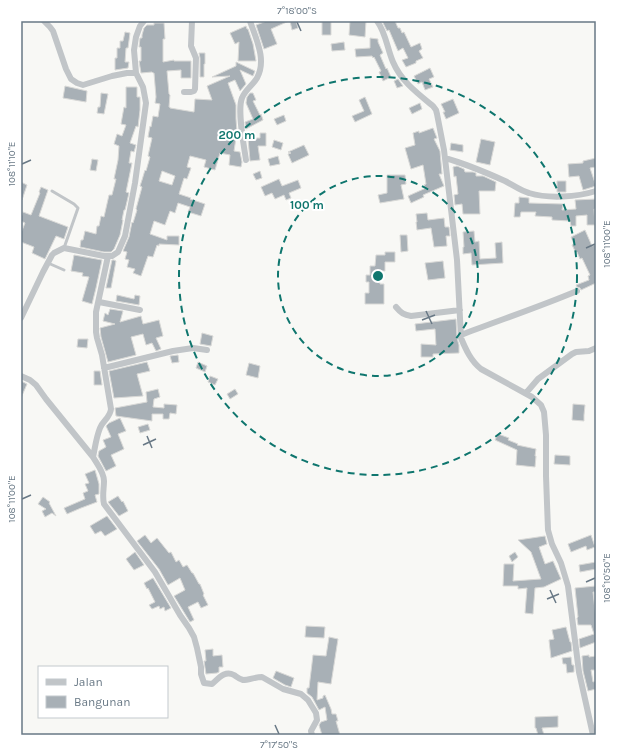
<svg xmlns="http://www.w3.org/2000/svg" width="617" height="756" font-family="Karla,sans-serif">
<rect width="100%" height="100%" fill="#f8f8f5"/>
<path fill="#a8b0b6" stroke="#d9d9d7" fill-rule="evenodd" d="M267,21H289L271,29L277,44L264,49L256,25Z
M290,21H296L298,28L292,30Z
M322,21H331V35H322Z
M350,21H366L365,37L349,35Z
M382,21H395L398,28H400L402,33L404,32L411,47L420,43L422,49L419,51L423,58L416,61V63L406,67L402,60L408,58L403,48L398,51L389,30L387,31Z
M154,23H164L165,39H163V62L174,60V61H191V78H181V70L167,71L169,94L170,95L169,107H170V108L194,112L195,99L212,100L207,86L230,76L212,77L236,66V62L255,71L253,76L240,70L246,84L240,91L235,80L228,83L236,105V119L237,132L225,138H236L234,151L240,152L242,162L241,167L229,165L230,155L220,153L215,170L204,167L206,160L190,156L187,167L191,168L187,179L184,178L179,194L191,198L190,199L205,204L201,216L188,212L190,207L178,203L175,213L170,211L165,225L154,221L150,234L167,240V236H179V245L159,244V246L157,245L153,257L148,256L141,276L133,273L135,269L127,267L129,260L125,259L127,252L123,251L129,237L132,222L133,223L137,210L136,209L142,187L140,186L142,180L145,170L146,171L150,157L148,156L152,138L148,137L150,126L151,127L153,116L158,117L160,104L155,103L156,97L154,73H153L152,72L141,73L139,61H141V47H139L140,38H142V35L144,28L147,25H154ZM162,171L175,176L172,185L159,181Z
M246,26L247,29H248L253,44L256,61H238L239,42L235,44L230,33Z
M125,32L130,33L128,48H126L125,62H129L128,68L115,70V58H117V48H120V41H123Z
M370,38L378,39V42L383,53L380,55L386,69L387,68L391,77L383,81L379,72L381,71L374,57L373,58L372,56L356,57L355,49L370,48Z
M344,42L345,50L332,51L331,44Z
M199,53H205V64H204V77H200V58Z
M430,68L434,77L429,79L433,87L425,90L422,82L418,84L414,76Z
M398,79L403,86L397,88L394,81Z
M65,86L87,91L86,102L63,98Z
M126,87H137V97H140V110L138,127L136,126L130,143L136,145L134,152L131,151L129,163H132L126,192L129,193L125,210H124L122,220H123L120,235L114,249L111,252H104L80,247L81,240H83L85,231L96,234L97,226H99L101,216L104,217L109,195H112L116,179H114L118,160L119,146L114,144L117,134L122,136L126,125L121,124L124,107L126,108Z
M101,93L108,94L104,114L97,113L98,107H100Z
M250,93H253L256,100L253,101L260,115L261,114L263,120L246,129L245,122L253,119L246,103L247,97Z
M365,97L372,114L355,122L352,116L364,111L359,100Z
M453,99L459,113L446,119L443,112H445L441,104Z
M420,103L422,109L412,114L409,108Z
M284,115L286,121L277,125L274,119Z
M433,128L437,138L434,139L440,151L442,174H439L444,186L423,195L424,197L411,203L408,196L426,188L424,185L426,184L423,165L411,169L405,148L415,145L413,133L419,131V133Z
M260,133H266V146H258L260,160L250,161L248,138H260Z
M481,139L495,142L490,165L476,162Z
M274,140L283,143L281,150L272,147Z
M451,143L463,145V152L450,150Z
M304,145L309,155L292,163L288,154L291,153L288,152Z
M278,156L280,164L270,166L268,159Z
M596,158V167L590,168L596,186L583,190L579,176L569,177L568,164L583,163V161Z
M92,159L98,160L96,171L90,170Z
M457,166L464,169L465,172H473L476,173V176H483L496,182L495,191H479L480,214H463L462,204L455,205L454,195L458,194L456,176L454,177L453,167Z
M260,171L262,178L256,180L253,174Z
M387,175H405L406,184L401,185L404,199L380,203L378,195L387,193Z
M279,179L282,186L298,180L301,188L289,193L291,198L286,200L284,195L275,199L272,193L265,196L261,187Z
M557,181H566V192H557Z
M21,182L27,185L22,200H21Z
M41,187L48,190L39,216L68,227L64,239L56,236L45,259L32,253L34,247L21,242V233L25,223L21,221V218L23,212L31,215L40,193L39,192Z
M519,197L529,198V203L563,204L562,210L576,209L575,200L596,199V209H594L595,225H587V215L576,216V226H571L570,221L552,220V217L535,216L536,212H521L520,217H514L515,203H519Z
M427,213L428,220L444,218L445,227H449L450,236H446L447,246L434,247L431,228L417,230L416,222H417L416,214Z
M585,230L592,246L596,244V283L581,290L580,288L577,287L576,285L589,280L588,276L590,275L582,258L580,259L577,252L576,253L572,245L574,244L571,237Z
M474,231L475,242L479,241L480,259L496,258L495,243L502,242L503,263L472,265L471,253L463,254V247H464L463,232Z
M400,235H407L408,251L401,252Z
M385,252H395V262H385V271H380V284H384V304H365V293H369V282H366V275H370V266H375L376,255H385Z
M74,255L102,260L96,288L92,304L82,301L89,277L82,276L83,273L71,271Z
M112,260H114L116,261L111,288H106Z
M443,261L445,278L428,280L425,263Z
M117,295L134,299L135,295L140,296L139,305L116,301Z
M110,309L123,311L120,322L141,316L143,324L159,320L163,336L156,338L161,349L156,351L152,343L146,345L143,334L131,337L136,355L108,362L101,337L100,328L115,324L103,321L105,313L108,315Z
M456,319L457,338L459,345V353L433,354V357H421V344L436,345L435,329L416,331L415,324Z
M202,333L213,336L211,346L200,344Z
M78,339H88L87,348L77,347Z
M178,355L179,362L172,363L170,356Z
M147,362L150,371L137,374L143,396L114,398L109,371Z
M198,362L207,366L205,372L196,368Z
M249,363L260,366L258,378L246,375Z
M94,371H100L102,385H94Z
M210,376L218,379L215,385L208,382Z
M21,381L27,384L21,398Z
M158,389L160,397L154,399L153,407L164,408V404L177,405L176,414L170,413L169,419H163V414H152V421L116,416L115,408L147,402L146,392Z
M235,389L238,394L230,399L227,394Z
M573,404L585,405L584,415V421L572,420Z
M120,418L126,431L118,434L124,449L111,455L116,466L106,471L98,456L99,451L106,447L103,440L111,437L106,426L109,423Z
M148,424L150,430L140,433L138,427Z
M498,434L509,438L508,440L518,444L517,445L536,449L535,456H536L535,467L516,465L517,450L495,440Z
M555,455L570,456V465L554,464Z
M95,470L99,484V494L95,495L97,502L81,508L67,514L64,508L85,499L83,493L88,491L85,484L89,483L85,474Z
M118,496L122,502L123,501L128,511L119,516L108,502Z
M43,497L50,502L49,503L56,516L52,513L45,517L42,511L46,509L38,504Z
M107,516L117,529L105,536L101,531L95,534L90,526Z
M145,535L151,543L157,538L169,553L171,552L176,562L179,560L183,567L187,565L192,573H193L199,584H200L204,594L203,595L208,605L201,608L198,602L188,607L194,620L190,622L174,596L185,590L180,578L168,585L159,569L137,541Z
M591,535L595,547L587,550L586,546L571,552L568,544Z
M545,536L547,544L539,547L545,564L553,561L561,579L544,587L535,588L533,614L525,613L527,588L518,589V586H503L504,564H514L513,581L541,579L531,552L518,540Z
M135,552L144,565L134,570L126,559Z
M515,552L518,557L512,562L509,556Z
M596,562V569L580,572L579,565Z
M153,578L171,608L165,611L164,607L160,609L159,606L152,609L149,605L155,602L148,588L147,589L144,583Z
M596,586V592H593L596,619V642L580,648L579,639L594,634L591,625H578L577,618L578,617L575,588Z
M306,626L325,627L324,638L305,637Z
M566,627L570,642H571L572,651L551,658L549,640L554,639L552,630Z
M329,637L338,639L331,684L318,682L317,700L323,698V696L325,695L331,709L332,714H336L338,721H336L340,735H322L319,725L321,722L327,720L325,707L319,710L312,697L307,693V688H309L313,655L326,656Z
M213,649V656L222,655L223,667H219V672L217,673L206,674L204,661H206L205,650Z
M589,655V657L596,656V670H591L593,682L596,681V689L588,691L583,671L582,656Z
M571,657L572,665H574V672L567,673L566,664H563L562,658Z
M276,671L294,678L291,687L285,685L273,678Z
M558,716V727L542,728L544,735H538L536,728H535V717Z"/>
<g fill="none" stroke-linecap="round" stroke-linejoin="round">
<path stroke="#c1c5c8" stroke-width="3" d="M52,191L74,204L78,208L64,248
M48,263L64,270"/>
<path stroke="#c1c5c8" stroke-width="6" d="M44,21L50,27L53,31L66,69L71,79L77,83L83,85L112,76L127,73H136
M377,21C386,33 387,48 393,62C401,81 417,93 433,106L436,110L437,114L444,150L457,260L461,338C466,350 471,361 481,369L532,397L541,405L544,412L546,435V476L548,530L552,544L561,563L568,586L579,672L593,735
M184,92H191L194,91L195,89L196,58L191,46L192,21
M445,158C466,164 485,172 505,181C513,185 521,191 529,193C549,199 577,197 596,191
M246,160C244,146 237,110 242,98C245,90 253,85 257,78C267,60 256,39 250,21
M108,256L96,312V332L97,338L102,355L111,409C110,418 103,420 100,428C96,438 95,448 93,457C97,464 104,472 104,481C104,489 102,496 104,504L155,572L180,615L189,628L194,637L197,648L201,667V674L204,683L212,684C219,678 225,670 234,675C237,677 239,679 243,680C249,680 255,677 262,677L283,689L301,694L308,700L316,713L317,720L311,731L312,735
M99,302L140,310
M396,307C401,313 404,315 411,316L460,310
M21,318L43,272L52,255L54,253L64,248L104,256H112L118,252L125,236L135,183L146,103L143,87L136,73L134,50L136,37L140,26L144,21
M461,335C500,320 539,307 577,291
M104,368L173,351L193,348L207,350
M21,376L30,380L36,385L46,399L93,457
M526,393L538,379L572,354L576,352L589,351L596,348"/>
</g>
<path fill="none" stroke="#687885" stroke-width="1.5" d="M297,22L301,31M22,164L31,160M586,248L595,244M426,311L432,324M422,320L435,315M147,436L152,448M143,445L156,439M22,499L31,495M586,582L595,578M550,590L556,603M547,599L559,594M275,725L279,734"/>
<g fill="none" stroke="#0f766e" stroke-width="2" stroke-dasharray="7 5">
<circle cx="378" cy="276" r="100"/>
<circle cx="378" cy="276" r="199"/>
</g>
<circle cx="378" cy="276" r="6" fill="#0f766e" stroke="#fff" stroke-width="2"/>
<g font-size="12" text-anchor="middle" font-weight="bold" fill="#0f766e" stroke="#fff" stroke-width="4" stroke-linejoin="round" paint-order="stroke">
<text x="237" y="139">200 m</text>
<text x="307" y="209">100 m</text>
</g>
<rect width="617" height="756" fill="none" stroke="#ffffff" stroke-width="44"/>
<rect x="38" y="666" width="130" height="52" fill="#ffffff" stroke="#c3c9ce"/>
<rect x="46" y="679" width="20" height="6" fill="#c1c5c8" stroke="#c3c9ce"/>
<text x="74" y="686" font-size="12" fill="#687885">Jalan</text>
<rect x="46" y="696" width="20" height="12" fill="#a8b0b6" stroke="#c3c9ce"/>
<text x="74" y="706" font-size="12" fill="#687885">Bangunan</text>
<rect x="22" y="22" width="573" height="712" fill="none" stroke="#687885" stroke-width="1.5"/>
<g font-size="10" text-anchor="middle" fill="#687885">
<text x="297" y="14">7°18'00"S</text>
<text transform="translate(11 164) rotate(-90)" y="4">108°11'10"E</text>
<text transform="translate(606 244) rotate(-90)" y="4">108°11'00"E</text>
<text transform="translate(11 499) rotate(-90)" y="4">108°11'00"E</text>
<text transform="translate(606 578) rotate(-90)" y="4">108°10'50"E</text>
<text x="279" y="748">7°17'50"S</text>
</g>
</svg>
